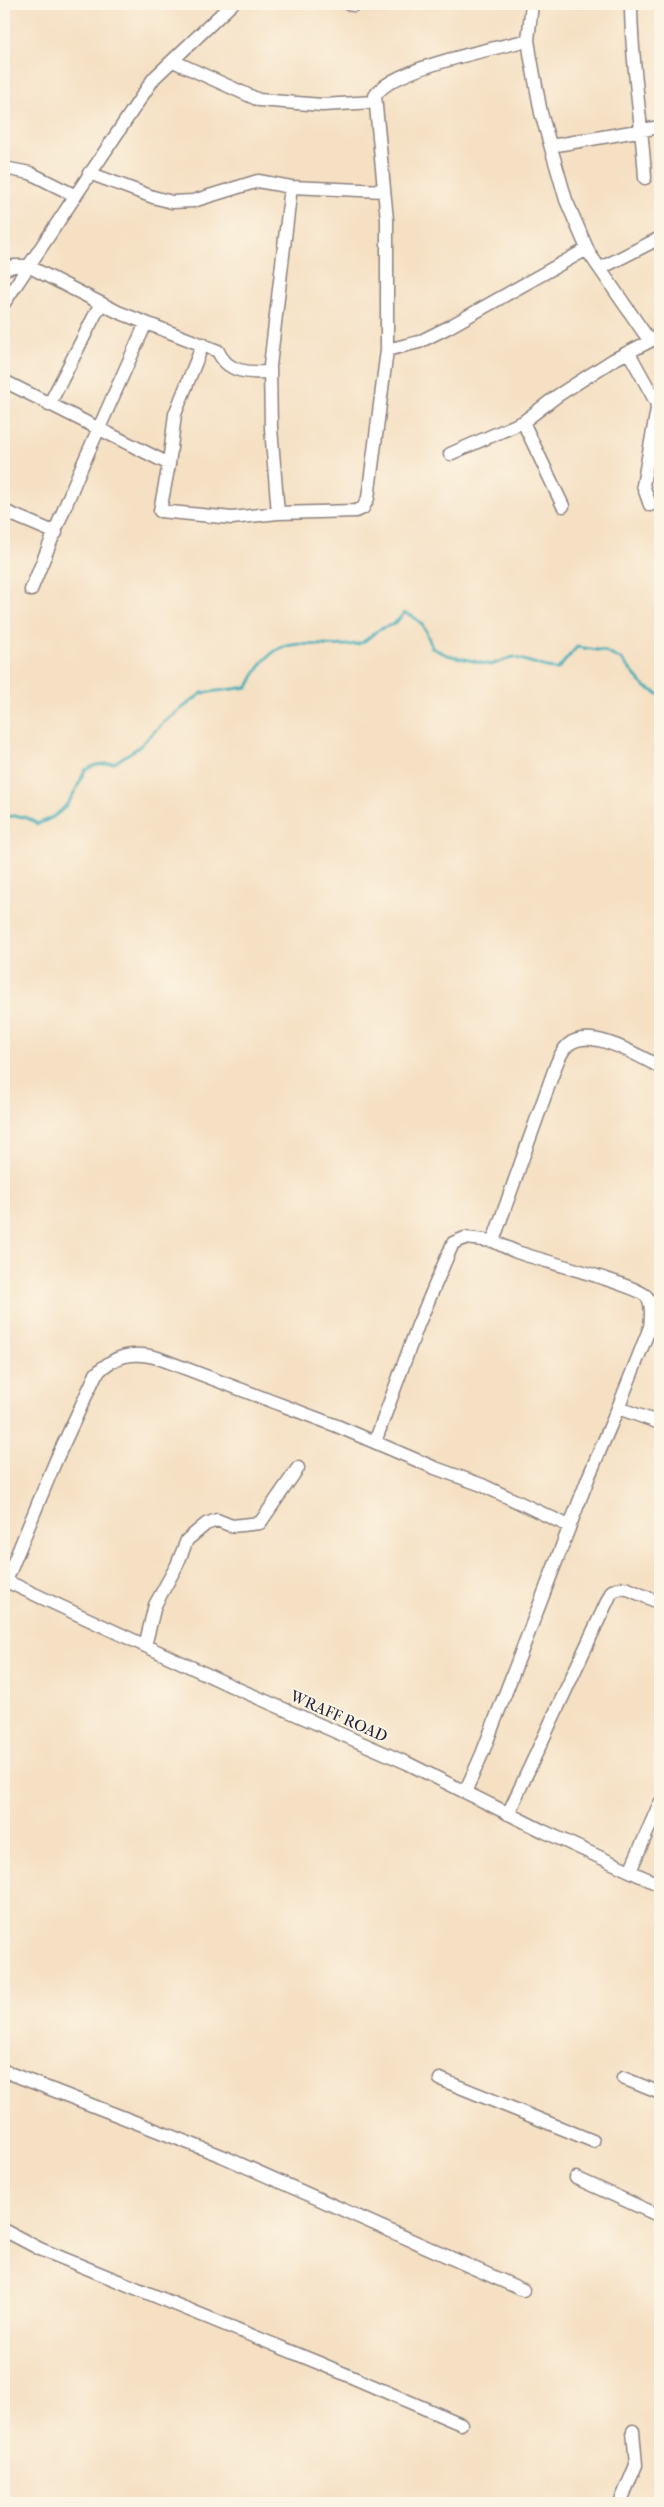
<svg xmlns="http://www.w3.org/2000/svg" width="664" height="2507" font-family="'IM FELL French Canon',serif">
<rect width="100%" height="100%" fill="#fcf5e5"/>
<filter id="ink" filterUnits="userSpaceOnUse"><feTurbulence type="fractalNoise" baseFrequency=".02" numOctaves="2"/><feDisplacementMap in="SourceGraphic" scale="10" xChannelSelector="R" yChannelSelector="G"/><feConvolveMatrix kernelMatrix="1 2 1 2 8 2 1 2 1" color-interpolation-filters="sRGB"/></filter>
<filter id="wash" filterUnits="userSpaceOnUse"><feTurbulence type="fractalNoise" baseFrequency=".0096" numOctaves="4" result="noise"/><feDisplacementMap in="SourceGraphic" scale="20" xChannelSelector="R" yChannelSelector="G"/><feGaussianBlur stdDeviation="1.12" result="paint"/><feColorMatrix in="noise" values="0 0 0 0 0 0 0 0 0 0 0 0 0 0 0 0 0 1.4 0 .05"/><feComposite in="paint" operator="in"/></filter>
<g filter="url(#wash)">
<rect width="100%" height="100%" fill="#f5e0c3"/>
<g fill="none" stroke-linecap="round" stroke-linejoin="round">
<path stroke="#3cacb8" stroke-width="3" d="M4,817C15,815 28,815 37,824C66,815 73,797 85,770L96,765L114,763L139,747L164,722L202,693L248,687C278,623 307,652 358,644C365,643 371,635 377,631C392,622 391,630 404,613C423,619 426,630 432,648L447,655L491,665L513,657L557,670L577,647L604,651L622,660L644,686L660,695"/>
</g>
</g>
<g filter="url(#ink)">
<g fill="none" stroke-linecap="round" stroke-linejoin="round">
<defs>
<path id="minor" d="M348,4L354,5
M532,4L528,40L531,59L541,113L566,200L589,253L649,340
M631,4C631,62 642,120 645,178
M173,61L259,100L322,105L375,102
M551,146L660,127
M4,168L30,173L74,195
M89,173L153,197L172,202L193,201L258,181L291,187L384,191
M601,268L660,238
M4,269L14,266H28L118,312L218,351C227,373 249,373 270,372
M4,303L154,78L232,4
M203,344L175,414L169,464L160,511L232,518L278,513L356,511L363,508L368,498L387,350V220L375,96C391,68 494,49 528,40
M387,350L419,342L447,328L587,249
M629,353L656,402L657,409L643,485L650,505
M4,381L169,464
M49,405L101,303
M523,422L563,506
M450,454L523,422L557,396L613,360L660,336
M4,511L56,533
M278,513L271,428L270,366L291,187
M31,590L78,475L146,323
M618,1408L650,1327C651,1318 653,1305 647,1297C638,1285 539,1260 517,1252C509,1249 501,1245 493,1241L556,1065C559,1058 562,1050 568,1045C590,1026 639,1056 660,1067
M375,1442L418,1325L453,1243L465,1238L493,1241
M4,1580L238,1689L407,1763L543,1831L660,1885
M6,1581L56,1460L96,1374C114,1355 133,1351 158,1358L337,1426L435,1468L482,1485L569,1526
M145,1646L155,1605L177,1565L187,1540L206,1524L217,1520L232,1526L260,1523L298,1468
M465,1792L482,1754L589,1476L618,1408L660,1423
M508,1814L612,1591L622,1588L628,1589L660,1603
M630,1871L660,1803
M4,2071L222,2156L523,2290
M623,2078L660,2093
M440,2079L593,2141
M576,2178L660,2216
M4,2230L40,2249L319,2363L461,2424
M620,2503L636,2465L633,2431"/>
</defs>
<use href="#minor" stroke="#8c817f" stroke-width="15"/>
<use href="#minor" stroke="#fff" stroke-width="12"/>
</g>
</g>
<g text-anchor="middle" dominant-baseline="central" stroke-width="4" stroke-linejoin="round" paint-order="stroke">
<g font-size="16" fill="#22223b" stroke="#fcf5e5">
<text transform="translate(339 1716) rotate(24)">WRAFF ROAD</text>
</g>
</g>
<rect width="664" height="2507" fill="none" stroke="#fcf5e5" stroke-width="20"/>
</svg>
